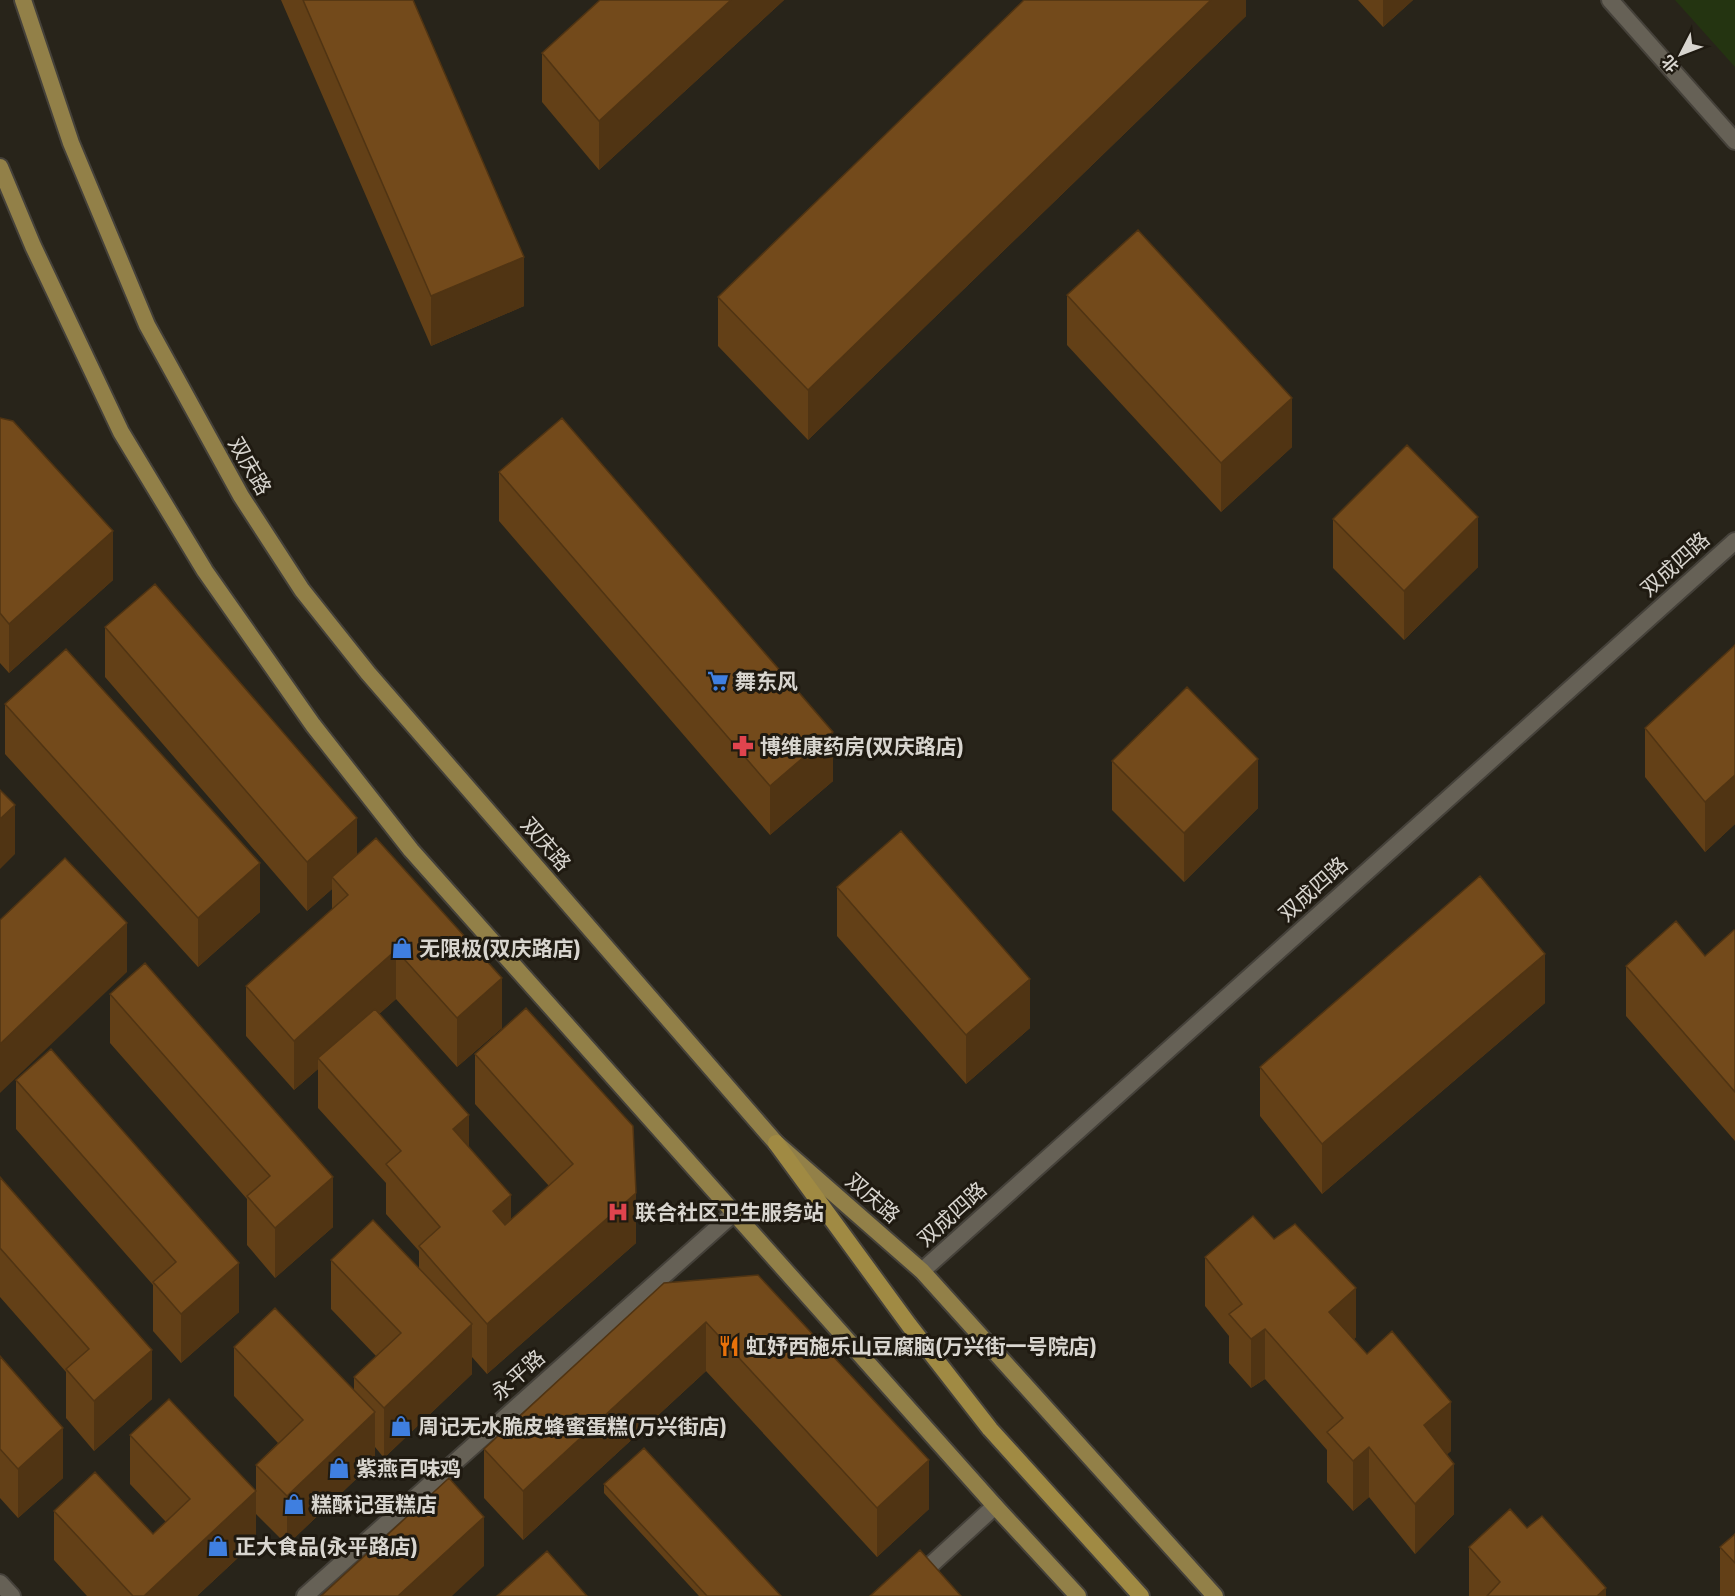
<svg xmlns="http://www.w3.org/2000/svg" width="1735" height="1596" font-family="Montserrat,'Noto Sans SC',sans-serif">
<rect width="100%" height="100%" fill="#28241a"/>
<path fill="#243411" d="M1675,0H1735V67Z"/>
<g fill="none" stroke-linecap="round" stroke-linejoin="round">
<defs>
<path id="service" d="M897,1596L995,1506"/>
<path id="minor" d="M1610,0L1735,141
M922,1271L1735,541
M0,1583L12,1596
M305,1596L735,1212"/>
<path id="primary" d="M23,0L71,143L147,325L241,496L302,590L368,673L776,1143L922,1271L1215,1596
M0,167L33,246L121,432L205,571L313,725L411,850L995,1506L1078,1596"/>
<path id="trunk" d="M776,1143L909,1325L990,1429L1141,1596"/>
</defs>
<use href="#service" stroke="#45413a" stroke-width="20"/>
<use href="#minor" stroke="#45413a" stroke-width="20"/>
<use href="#primary" stroke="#45413a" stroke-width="20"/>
<use href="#trunk" stroke="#45413a" stroke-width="20"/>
<use href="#service" stroke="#666156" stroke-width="16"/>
<use href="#minor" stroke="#666156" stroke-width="16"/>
<use href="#primary" stroke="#928048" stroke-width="16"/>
<use href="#trunk" stroke="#a08a43" stroke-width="16"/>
</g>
<path fill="#634017" d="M281,0H413L524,306L431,346Z
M600,0H784L599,170L542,102V53Z
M1246,0V16L808,440L718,346V297Z
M1358,0H1413L1383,27Z
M1067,295L1292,447L1221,512L1067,345Z
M0,418L113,580L9,673L0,663Z
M499,472L833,781L770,835L499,521Z
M1333,519L1478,567L1404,640L1333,568Z
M105,627L357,855L502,1028L457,1067L396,999L379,1014L469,1147L511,1220L549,1186L475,1104V1054L526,1008L636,1243L487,1374L472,1357V1374L384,1458L375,1447V1461L287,1545L256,1514V1465L278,1443L234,1396V1347L354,1391V1377L376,1356L331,1309V1260L419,1268V1251L386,1214V1183L318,1108V1069L294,1090L246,1036V986L332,909V889L307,911L105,677Z
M1735,645V824L1705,852L1645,777V728Z
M5,704L260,912L198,967L5,754Z
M1112,761L1258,808L1184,882L1112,810Z
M837,887L1030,1028L966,1084L837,936Z
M1735,931V1141L1626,1016V966L1705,956Z
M110,994L333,1227L275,1278L247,1245V1199L110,1043Z
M1545,1003L1322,1194L1260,1116V1067Z
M16,1080L239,1312L181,1363L153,1331V1285L16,1129Z
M0,1177L152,1399L94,1451L66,1418V1372L0,1297Z
M1205,1257L1356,1337L1354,1339L1451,1451L1447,1454L1454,1514L1415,1554L1369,1497L1353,1511L1327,1482V1450L1265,1379L1251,1388L1229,1363V1336L1205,1306Z
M664,1283L929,1509L877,1557L706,1371L523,1540L484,1498V1449Z
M0,1356L63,1478L18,1518L0,1498Z
M130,1435L256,1541L197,1596H87L54,1560V1511L153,1534L166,1522L130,1484Z
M604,1484L781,1596H699L604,1493Z
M1527,1528L1606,1596H1469V1547Z
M1735,1534V1596H1720V1547Z"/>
<path fill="#503413" d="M731,0H784L599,170V121Z
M1211,0H1246V16L808,440V390Z
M1383,0H1413L1383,27Z
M524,257V306L431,346V296Z
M1292,398V447L1221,512V463Z
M1478,517V567L1404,640V591Z
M113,531V580L9,673V624Z
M833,732V781L770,835V786Z
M1258,759V808L1184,882V833Z
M1735,775V824L1705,852V802Z
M15,805V854L0,869V819Z
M357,818V867L332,877V889L307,911V862Z
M260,863V912L198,967V918Z
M127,923V972L0,1093V1044Z
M396,950V999L323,1064L318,1058V1069L294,1090V1041Z
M1545,954V1003L1322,1194V1144Z
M502,978V1028L457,1067V1018Z
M1030,979V1028L966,1084V1035Z
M469,1115V1164L453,1129Z
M333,1177V1227L275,1278V1228Z
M636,1193V1243L487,1374V1324Z
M511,1195V1244L493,1211Z
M239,1263V1312L181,1363V1314Z
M1356,1288V1337L1329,1361V1312Z
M706,1322V1371L523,1540V1491Z
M472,1324V1374L384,1458V1408Z
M1265,1329V1379L1251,1388V1339Z
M152,1350V1399L94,1451V1401Z
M1451,1402V1451L1424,1475V1425Z
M375,1412V1461L287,1545V1496Z
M63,1428V1478L18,1518V1469Z
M1369,1447V1497L1353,1511V1461Z
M929,1460V1509L877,1557V1508Z
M1454,1464V1514L1415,1554V1504Z
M256,1491V1541L197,1596H144Z
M484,1517V1566L452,1596H398Z
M1606,1588V1596H1597Z"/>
<path fill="#734a1b" stroke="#503413" stroke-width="1.5" d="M303,0H413L524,257L431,296Z
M600,0H731L599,121L542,53Z
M1024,0H1211L808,390L718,297Z
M1138,230L1292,398L1221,463L1067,295Z
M0,418L13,421L113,531L9,624L0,613Z
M562,418L833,732L770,786L499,472Z
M1407,445L1478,517L1404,591L1333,519Z
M155,584L357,818L307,862L105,627Z
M1735,645V775L1705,802L1645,728Z
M66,649L260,863L198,918L5,704Z
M1187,687L1258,759L1184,833L1112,761Z
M0,790L15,805L0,819Z
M901,831L1030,979L966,1035L837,887Z
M376,838L502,978L457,1018L396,950L294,1041L246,986L348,895L332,877Z
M65,858L127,923L0,1044V920Z
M1480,876L1545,954L1322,1144L1260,1067Z
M1676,921L1705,956L1734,930L1735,931V1092L1626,966Z
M145,963L333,1177L275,1228L247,1196L270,1176L110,994Z
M526,1008L633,1126L636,1193L487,1324L419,1246L440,1227L386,1164L401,1151L318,1058L375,1009L469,1115L453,1129L511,1195L493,1211L505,1225L573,1164L475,1054Z
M51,1049L239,1263L181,1314L153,1282L176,1262L16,1080Z
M0,1177L152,1350L94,1401L66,1369L89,1349L0,1248Z
M1253,1216L1274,1239L1295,1224L1356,1288L1329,1312L1367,1354L1392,1331L1451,1402L1424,1425L1454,1464L1415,1504L1369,1447L1353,1461L1327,1432L1343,1418L1265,1329L1251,1339L1229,1314L1242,1304L1205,1257Z
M373,1220L472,1324L384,1408L354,1377L401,1333L331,1260Z
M758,1275L929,1460L877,1508L706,1322L523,1491L484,1449L664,1283Z
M275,1308L375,1412L287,1496L256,1465L303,1420L234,1347Z
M0,1356L63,1428L18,1469L0,1449Z
M169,1399L256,1491L144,1596H133L54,1511L95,1472L153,1534L190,1499L130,1435Z
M644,1448L781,1596H707L604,1484Z
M449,1478L484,1517L398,1596H321Z
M1510,1509L1527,1528L1542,1516L1606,1588L1597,1596H1487L1500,1582L1469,1547Z
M1735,1534V1563L1720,1547Z
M920,1550L961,1596H870Z
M547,1551L587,1596H497Z"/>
<defs>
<symbol id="supermarket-bare" viewBox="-9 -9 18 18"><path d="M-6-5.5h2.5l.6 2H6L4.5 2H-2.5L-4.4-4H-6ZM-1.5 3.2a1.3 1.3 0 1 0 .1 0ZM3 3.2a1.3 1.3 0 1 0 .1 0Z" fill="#3f7fe0" stroke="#1f1a11" stroke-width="2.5" paint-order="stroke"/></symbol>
<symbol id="pharmacy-bare" viewBox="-9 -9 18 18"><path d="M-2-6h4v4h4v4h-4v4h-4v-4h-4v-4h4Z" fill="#e0444e" stroke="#1f1a11" stroke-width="2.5" paint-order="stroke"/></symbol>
<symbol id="shop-bare" viewBox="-9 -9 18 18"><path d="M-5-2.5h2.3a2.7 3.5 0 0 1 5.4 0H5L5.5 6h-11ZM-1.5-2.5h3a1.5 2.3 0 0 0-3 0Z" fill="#3f7fe0" stroke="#1f1a11" stroke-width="2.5" paint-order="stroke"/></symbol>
<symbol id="hospital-bare" viewBox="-9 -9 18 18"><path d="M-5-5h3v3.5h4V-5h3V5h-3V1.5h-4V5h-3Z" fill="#e0444e" stroke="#1f1a11" stroke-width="2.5" paint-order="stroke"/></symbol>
<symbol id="restaurant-bare" viewBox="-9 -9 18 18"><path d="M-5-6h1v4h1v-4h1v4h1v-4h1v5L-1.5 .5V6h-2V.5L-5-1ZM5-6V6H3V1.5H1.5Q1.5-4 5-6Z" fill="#e8710a" stroke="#1f1a11" stroke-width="2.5" paint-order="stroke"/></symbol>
</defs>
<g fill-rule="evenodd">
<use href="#supermarket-bare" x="703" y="666" width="30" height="30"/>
<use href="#pharmacy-bare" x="728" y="731" width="30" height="30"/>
<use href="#shop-bare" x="387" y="933" width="30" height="30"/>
<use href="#hospital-bare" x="603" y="1197" width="30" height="30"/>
<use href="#restaurant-bare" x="714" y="1331" width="30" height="30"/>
<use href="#shop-bare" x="386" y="1411" width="30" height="30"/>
<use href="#shop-bare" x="324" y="1453" width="30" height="30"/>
<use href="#shop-bare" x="279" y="1489" width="30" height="30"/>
<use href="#shop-bare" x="203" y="1531" width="30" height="30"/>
</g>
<g text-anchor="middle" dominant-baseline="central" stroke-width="6" stroke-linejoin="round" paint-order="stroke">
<g font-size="21" fill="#d8d5cf" stroke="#1f1a11">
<text transform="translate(250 466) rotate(60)">双庆路</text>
<text transform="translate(1675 564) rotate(-42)">双成四路</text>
<text transform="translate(546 844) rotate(49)">双庆路</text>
<text transform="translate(1313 889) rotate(-42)">双成四路</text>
<text transform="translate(873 1198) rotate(41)">双庆路</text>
<text transform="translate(952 1214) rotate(-42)">双成四路</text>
<text transform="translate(518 1375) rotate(-42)">永平路</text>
</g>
<g font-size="21" font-weight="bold" fill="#d8d5cf" stroke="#1f1a11" text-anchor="start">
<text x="735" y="681">舞东风</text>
<text x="760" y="746">博维康药房(双庆路店)</text>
<text x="419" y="948">无限极(双庆路店)</text>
<text x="635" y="1212">联合社区卫生服务站</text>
<text x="746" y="1346">虹妤西施乐山豆腐脑(万兴街一号院店)</text>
<text x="418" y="1426">周记无水脆皮蜂蜜蛋糕(万兴街店)</text>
<text x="356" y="1468">紫燕百味鸡</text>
<text x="311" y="1504">糕酥记蛋糕店</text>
<text x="235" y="1546">正大食品(永平路店)</text>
</g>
</g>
<g transform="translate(1681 54) rotate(228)" stroke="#1f1a11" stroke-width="4.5" paint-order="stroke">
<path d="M0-4.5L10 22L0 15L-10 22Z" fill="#d8d5cf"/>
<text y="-9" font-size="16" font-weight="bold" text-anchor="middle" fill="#d8d5cf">北</text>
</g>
</svg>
